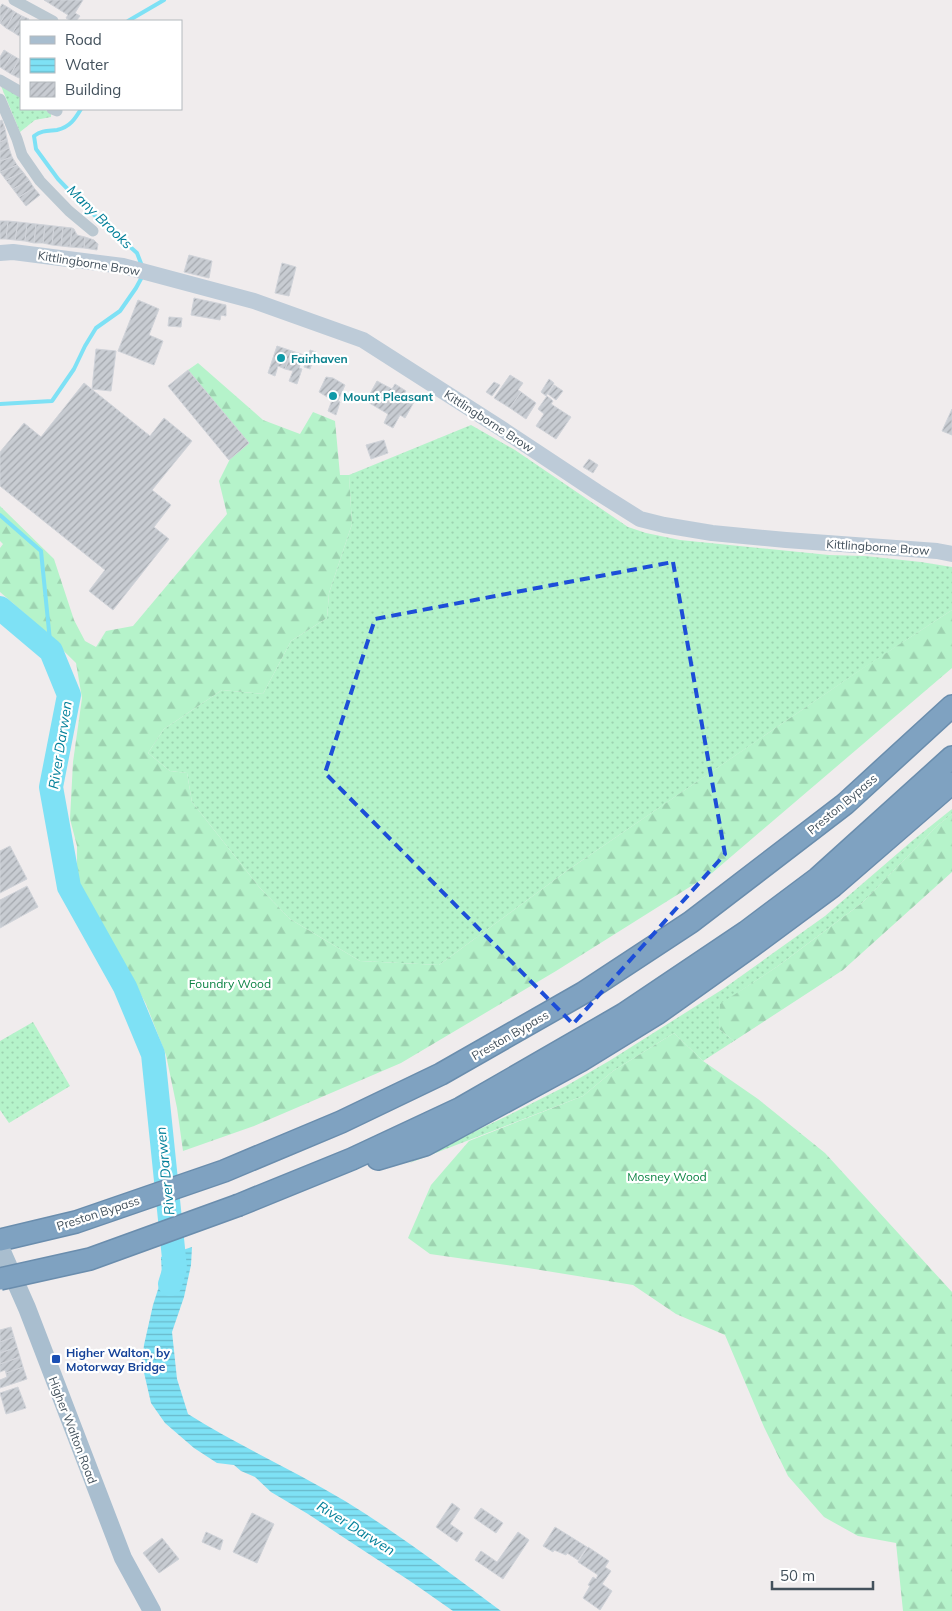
<svg xmlns="http://www.w3.org/2000/svg" width="952" height="1611" font-family="Mulish,sans-serif">
<defs>
<pattern id="grass-dots" width="8" height="8" patternUnits="userSpaceOnUse" patternTransform="scale(1.25)"><rect width="8" height="8" fill="#b5f3ca"/><path d="M2 2h.1M6 6h.1" fill="none" stroke="#9dd2b0" stroke-width="1.8" stroke-linecap="round"/></pattern>
<pattern id="forest-firs" width="22" height="20" patternUnits="userSpaceOnUse" patternTransform="scale(1.25)"><rect width="22" height="20" fill="#b5f3ca"/><path d="M5 1l3.5 6h-7zM16 11l3.5 6h-7z" fill="#9dd2b0"/></pattern>
<pattern id="water-rules" width="6" height="5" patternUnits="userSpaceOnUse" patternTransform="scale(1.25)"><rect width="6" height="5" fill="#7ee1f5"/><path d="M0 2.5h6" fill="none" stroke="#69b9ca"/></pattern>
<pattern id="building-hatch" width="6" height="6" patternUnits="userSpaceOnUse" patternTransform="scale(1.25)"><rect width="6" height="6" fill="#c8ccd2"/><path d="M-1 1l2-2M0 6l6-6M5 7l2-2" fill="none" stroke="#a4a8ae"/></pattern>
</defs>
<rect width="100%" height="100%" fill="#f0eced"/>
<path fill="url(#grass-dots)" d="M1,86L21,97V109H43L51,113V117L35,120L20,132Z
M471,425L515,450L628,527L646,533L680,540L829,555L865,556L921,562L952,567V610L859,671L568,870L439,965L360,961L290,919L260,888L192,802L187,773L170,771L148,753L164,729L222,690L263,694L291,641L327,618L329,593L352,524L349,475Z
M952,809V814L938,825L862,903L778,966L721,1004L719,1029L734,1041L703,1061L674,1033L613,1071L583,1096L407,1164L509,1115L566,1086L609,1061L723,989L825,916L912,841Z
M33,1022L70,1086L9,1123L0,1110V1041Z"/>
<path fill="url(#forest-firs)" d="M198,363L263,420L300,434L313,412L335,421L340,475H349L352,524L329,593L327,618L291,641L263,694L222,690L164,729L148,753L170,771L187,773L192,802L260,888L290,919L360,961L439,965L568,870L863,668L952,610V668L712,873L556,971L401,1063L254,1126L183,1151L177,1108L166,1055L146,1004L77,879V846L70,819L73,762L82,698L76,663L30,618L0,592V548L3,544L0,541V506L54,559L74,620L85,641L96,647L106,631L133,626L227,514L219,481L230,459L249,443L188,370Z
M952,814V872L843,970L734,1041L719,1029L720,1004L778,966L862,903L938,825Z
M674,1033L703,1061L758,1099L825,1153L952,1292V1611H903L896,1543L858,1536L824,1517L788,1476L764,1427L725,1335L676,1314L633,1285L528,1268L430,1254L408,1238L431,1185L469,1141L583,1096L613,1071Z"/>
<path fill="url(#water-rules)" d="M192,1247L191,1265L184,1297L172,1332L177,1379L188,1414C239,1446 293,1470 345,1501C399,1534 450,1573 501,1611H453L413,1583L308,1514L271,1492L255,1477L241,1471L234,1465L217,1463L194,1448L165,1423L151,1403L142,1364L144,1345L153,1305L162,1277L161,1257Z"/>
<g fill="none" stroke-linecap="round" stroke-linejoin="round">
<path stroke="#7ee1f5" stroke-width="4" d="M128,21L164,0
M81,109C75,119 70,127 57,130C48,131 42,130 34,136L36,149L58,179L84,206L137,253L142,266
M0,404L52,401L74,369L85,346L96,328L120,311L136,288L143,275
M0,515L41,551L51,651"/>
<path stroke="#7ee1f5" stroke-width="24" d="M0,608L51,651L69,695L51,787L69,887L125,987L153,1054L175,1268L170,1284"/>
</g>
<path fill="url(#building-hatch)" stroke="#d0d3d9" d="M44,0H83L75,13L80,16L76,21H71L66,18L68,15Z
M2,4L9,8L0,23V8Z
M9,8L15,12L6,28L0,23Z
M15,12L22,16L13,32L6,28Z
M22,16L29,19L28,21H21V32L19,36L13,32Z
M4,50L12,55L3,69L0,67V57Z
M12,55L19,59L11,74L3,69Z
M19,59L21,60V74L19,78L11,74Z
M2,120L5,129L0,132V121Z
M5,129L7,139L0,142V132Z
M7,139L9,148L0,152V142Z
M9,148L12,157L0,161V152Z
M12,157L17,165L0,172V161Z
M17,165L23,172L6,180L0,172Z
M23,172L29,180L13,189L6,180Z
M29,180L34,188L19,197L13,189Z
M34,188L40,195L26,206L19,197Z
M0,221H8L6,239H0Z
M8,221L18,222L15,240L6,239Z
M18,222L27,223L25,241L15,240Z
M27,223L36,224L34,243L25,241Z
M36,224L45,225L43,243H34Z
M45,225L54,226L52,245L43,243Z
M54,226L63,227L61,246L52,245Z
M63,227L72,228L70,247L61,246Z
M72,228L74,229L77,235L85,237L84,248L70,247Z
M85,237L94,240L98,244L97,250L84,248Z
M189,255L212,261L209,278L184,272Z
M282,263L296,267L289,296L275,293Z
M194,298L226,305V316L221,315L220,320L191,315Z
M138,300L159,309L149,335L163,341L154,365L118,351Z
M169,317L182,318L181,327L168,326Z
M277,346L292,351L285,369L278,366L275,376L268,373Z
M96,349L116,351L111,391L92,389Z
M310,350L316,352L310,369L304,367Z
M292,351L304,355L299,368L302,369L297,384L289,381L293,371L285,369Z
M188,370L249,443L229,460L168,386Z
M510,375L523,383L518,390L521,392L510,408L494,398Z
M326,377L333,378L345,385L338,401L340,402L336,415L328,411L332,400L319,392Z
M549,379L554,383L546,396L541,392Z
M377,381L392,389L395,384L406,391L403,396L414,402L405,418L400,415L393,428L384,423L388,414L366,401Z
M494,382L500,385L492,396L486,392Z
M84,383L150,436L164,418L192,441L152,490L171,505L154,527L169,539L113,610L89,591L105,570L0,486V452L24,423L41,437Z
M554,385L563,391L556,400L548,394Z
M521,392L536,403L526,419L510,408Z
M547,396L553,401L551,404L571,417L556,439L536,426L544,414L538,409Z
M952,409V435L942,431Z
M384,440L388,453L371,459L366,445Z
M589,459L598,465L593,473L583,467Z
M10,846L27,879L0,893V851Z
M27,886L38,907L0,928V900Z
M11,1327L14,1337L0,1342V1330Z
M14,1337L17,1347L0,1353V1342Z
M17,1347L20,1357L0,1364V1353Z
M20,1357L23,1367L6,1373L5,1370L0,1372V1364Z
M23,1367L27,1379L0,1388V1380L7,1377L6,1373Z
M18,1387L26,1408L6,1414L0,1393Z
M452,1503L460,1509L450,1524L463,1533L457,1542L436,1527Z
M481,1508L503,1523L496,1533L474,1518Z
M252,1513L274,1524L257,1563L233,1552Z
M555,1527L587,1547L578,1560L567,1553L566,1555L554,1550L553,1552L543,1546Z
M206,1532L223,1540L220,1550L202,1542Z
M518,1532L529,1540L503,1579L475,1560L481,1551L497,1562Z
M162,1538L179,1559L159,1573L143,1553Z
M588,1547L609,1561L605,1567L611,1571L602,1584L612,1591L600,1610L583,1598L590,1586L588,1585L593,1577L596,1579L598,1575L578,1562Z"/>
<g fill="none" stroke-linecap="round" stroke-linejoin="round">
<defs>
<path id="highway" d="M378,1159L425,1145L580,1061L658,1013L752,946L833,886L952,783
M239,1205L352,1159L461,1108L624,1014L746,932L818,878L952,757
M0,1240L76,1222L224,1171L341,1122L441,1074L583,993L691,922L845,804L952,706"/>
</defs>
<use href="#highway" stroke="#6a8dad" stroke-width="24"/>
<path stroke="#bbc8d1" stroke-width="11" d="M14,0L53,21
M0,80L21,92
M0,99L17,139L22,155L40,181L69,211L93,231
M52,109L57,111"/>
<path stroke="#bdcbd8" stroke-width="16" d="M0,253L13,252L123,266L254,301L363,340L502,429L597,492L640,519L664,525L712,533L786,540L937,551L952,554"/>
<path stroke="#a9becf" stroke-width="18" d="M0,1247L27,1308L123,1558L152,1611"/>
<use href="#highway" stroke="#7fa2c1" stroke-width="21"/>
<defs>
<path id="highway-bridge" d="M0,1279L90,1259L239,1205"/>
</defs>
<use href="#highway-bridge" stroke="#6a8dad" stroke-width="24" stroke-linecap="butt"/>
<use href="#highway-bridge" stroke="#7fa2c1" stroke-width="21"/>
</g>
<path fill="none" stroke="#1d4ed8" stroke-width="4" stroke-dasharray="10 6" stroke-linejoin="round" d="M673,562L725,854L573,1024L325,773L375,619Z"/>
<g fill="#0f9aa8" stroke="#fff" stroke-width="2">
<circle cx="281" cy="358" r="5"/>
<circle cx="333" cy="396" r="5"/>
</g>
<rect fill="#1a4fb4" stroke="#fff" stroke-width="2" x="51" y="1354" width="10" height="10" rx="2.5"/>
<g text-anchor="middle" dominant-baseline="central" stroke-width="4.5" stroke-linejoin="round" paint-order="stroke">
<g font-size="12" fill="#43515c" stroke="#fff">
<text transform="translate(89 263) rotate(9)">Kittlingborne Brow</text>
<text transform="translate(489 421) rotate(33)">Kittlingborne Brow</text>
<text transform="translate(878 547) rotate(4)">Kittlingborne Brow</text>
<text transform="translate(842 804) rotate(-40)">Preston Bypass</text>
<text transform="translate(510 1035) rotate(-30)">Preston Bypass</text>
<text transform="translate(98 1213) rotate(-18)">Preston Bypass</text>
<text transform="translate(73 1430) rotate(69)">Higher Walton Road</text>
</g>
<g font-size="12" font-weight="bold" fill="#0d838f" stroke="#fff" text-anchor="start">
<text x="291" y="358">Fairhaven</text>
<text x="343" y="396">Mount Pleasant</text>
</g>
<g font-size="12" fill="#0d8444" stroke="#fff">
<text x="230" y="983">Foundry Wood</text>
<text x="667" y="1176">Mosney Wood</text>
</g>
<g font-size="12" font-weight="bold" fill="#164399" stroke="#fff" text-anchor="start">
<text x="66" y="1352">Higher Walton, by<tspan x="66" dy="14">Motorway Bridge</tspan></text>
</g>
<g font-size="14" font-style="italic" fill="#03809a" stroke="#fff">
<text transform="translate(100 217) rotate(44)">Many Brooks</text>
<text transform="translate(60 745) rotate(-81)">River Darwen</text>
<text transform="translate(165 1171) rotate(-96)">River Darwen</text>
<text transform="translate(356 1528) rotate(32)">River Darwen</text>
</g>
</g>
<rect x="20" y="20" width="162" height="90" fill="#ffffff" stroke="#b4b9be"/>
<rect x="30" y="36" width="25" height="8" fill="#a9becf" stroke="#b4b9be"/>
<text x="65" y="45" font-size="15" fill="#43515c">Road</text>
<rect x="30" y="58" width="25" height="15" fill="url(#water-rules)" stroke="#b4b9be"/>
<text x="65" y="70" font-size="15" fill="#43515c">Water</text>
<rect x="30" y="82" width="25" height="15" fill="url(#building-hatch)" stroke="#b4b9be"/>
<text x="65" y="95" font-size="15" fill="#43515c">Building</text>
<path d="M772 1581v8h101v-8" fill="none" stroke="#43515c" stroke-width="2.5"/>
<text x="780" y="1581" font-size="15" fill="#43515c" stroke="#ffffff" stroke-width="4" paint-order="stroke">50 m</text>
</svg>
